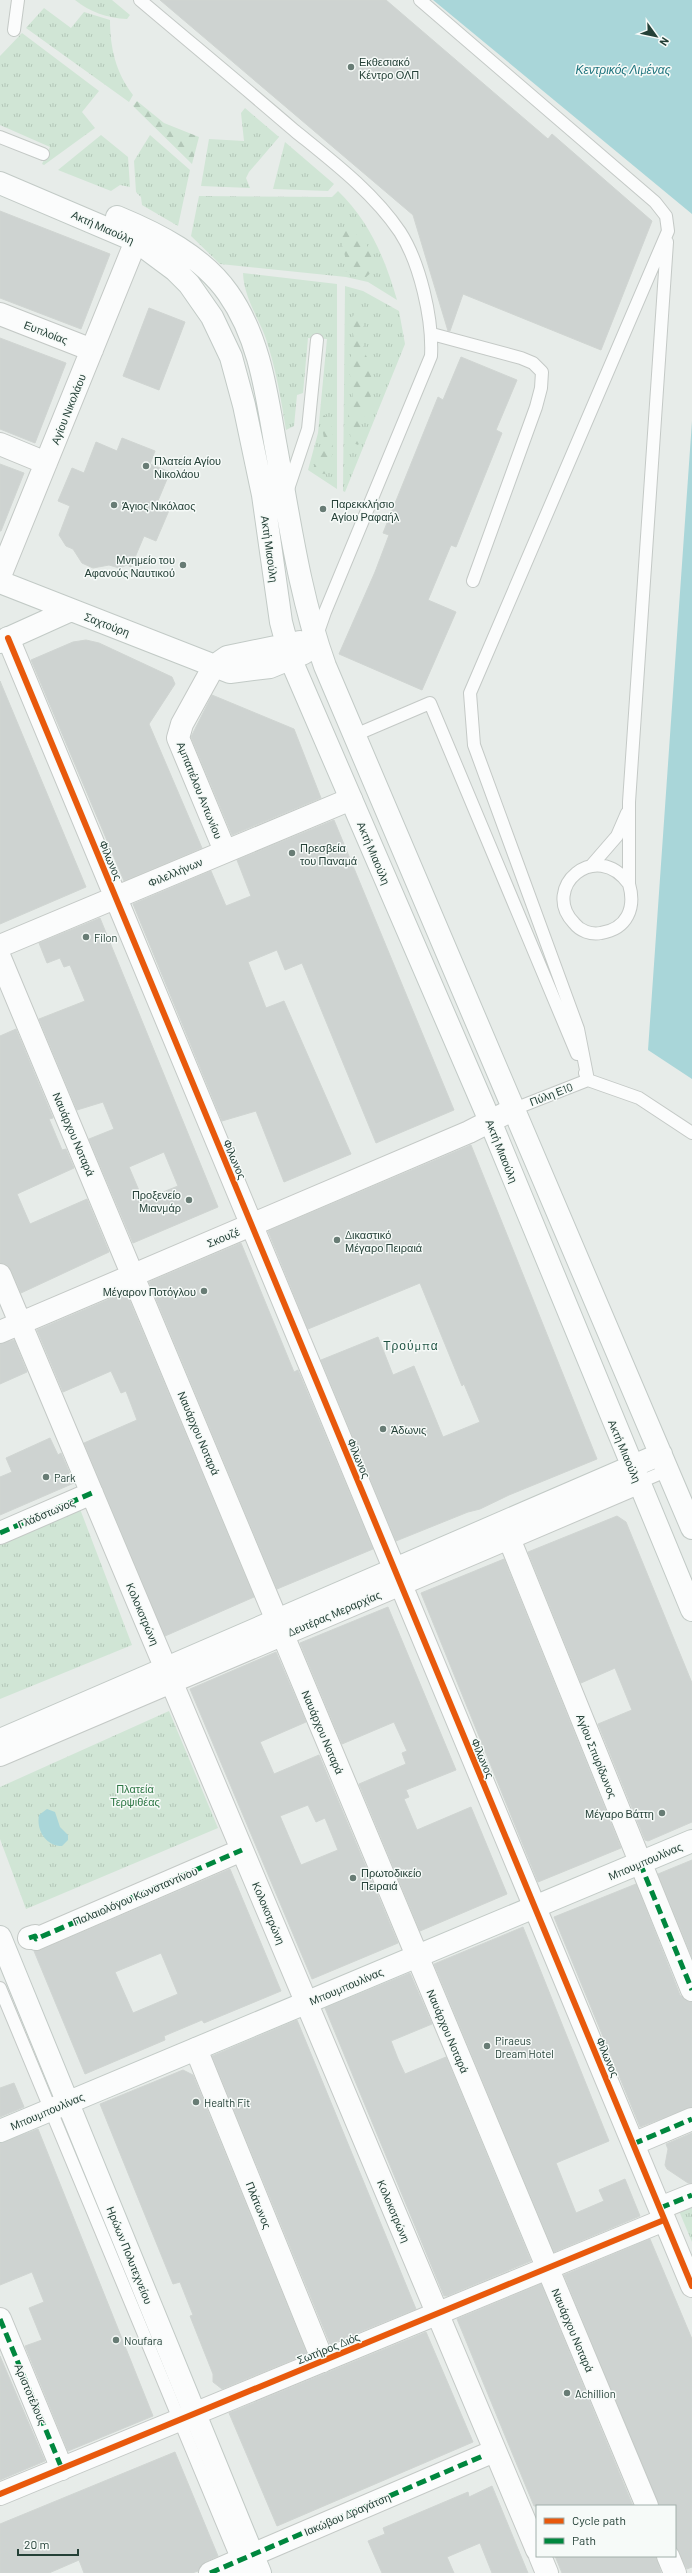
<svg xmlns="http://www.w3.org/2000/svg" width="692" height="2573" font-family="Barlow,sans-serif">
<defs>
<pattern id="grass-tufts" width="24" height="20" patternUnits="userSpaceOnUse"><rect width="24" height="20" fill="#d0e5d5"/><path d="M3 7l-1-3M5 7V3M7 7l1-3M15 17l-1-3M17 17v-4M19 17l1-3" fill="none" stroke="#b2c6b7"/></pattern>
<pattern id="forest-firs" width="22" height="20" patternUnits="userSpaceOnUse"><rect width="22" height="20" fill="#d0e5d5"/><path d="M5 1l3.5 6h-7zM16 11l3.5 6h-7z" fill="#b2c6b7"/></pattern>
</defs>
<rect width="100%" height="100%" fill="#e7ece9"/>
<path fill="url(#grass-tufts)" d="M75,0H112L130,15L127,19C107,18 90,12 75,0Z
M44,8L71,28L84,12L110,20C110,48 116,73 133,95L129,102L26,28Z
M22,33L99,91L82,112L95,128L44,165L42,164L50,147L0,125V56Z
M245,108L279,137L249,172L246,178L250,188L201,186L209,139L244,141L241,113Z
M101,135L128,157L130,187L120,185L111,191L58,170Z
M150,135L190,170L178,226L142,205L141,197L136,192L134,161Z
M285,142L334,184L328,191L273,189Z
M338,191C369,221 385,258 397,300L368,282L346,277L220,264L191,236L199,196L332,197Z
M243,273L337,284V489L308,470L318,433L327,339L308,338L303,393L297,395L294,426L286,430C281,399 276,369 266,339C258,316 244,298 243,273Z
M345,286L363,291L399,311L405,344L345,492L343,491Z
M80,1509L132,1645L0,1699V1545Z
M169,1711L218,1828L26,1909L0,1839V1787Z
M692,2206V2242L679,2211Z"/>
<path fill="url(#forest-firs)" d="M137,101L164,123L199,137L192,164L133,106Z
M346,227L351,228C355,235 361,236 365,242C369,248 375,263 374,270L365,278L345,271V256L340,235Z
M356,313L363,320V349L371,366L372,385L370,403L361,424L362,439L358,445L351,442L348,415L353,396L349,368L354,337L349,320Z
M324,415L331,421C334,431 334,470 325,474L316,473L313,469L324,439L321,420Z"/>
<path fill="#a9d6d9" d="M433,0H692V214Z
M692,421V1079L648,1050Z
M47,1809L55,1812L60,1827L68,1835V1840L62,1846C46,1846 36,1830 39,1815Z"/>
<path fill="#ced3d1" stroke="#d0d5d2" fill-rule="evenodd" d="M160,0H386L548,139L552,134L652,221L601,350L463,294L450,331H448L413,215Z
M0,211L110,254L81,329L0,298Z
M149,308L185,322L159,390L123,376Z
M0,338L66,363L35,443L0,429Z
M461,357L517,380L496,430L502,433L456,547L451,545L428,600L456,612L422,690L339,654L375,572L389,535L383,533L438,397L443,400Z
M122,438L155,451L150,464L170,472L157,503L170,508L156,541L144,536L131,567L127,565L119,568L109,565L93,568L82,563L73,549L66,546L59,535L70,506L58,501L72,468L84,473L96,442L117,451Z
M0,464L24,473L1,531H0Z
M86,640L99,643L172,677L175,684L149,724L202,848L124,881L31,660L73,642Z
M0,681L86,887L0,924Z
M212,695L294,729L321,798L232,835L191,737Z
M334,820L454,1110L376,1143L302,963L285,970L277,950L248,962L266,1008L284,1001L351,1154L284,1182L256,1111L222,1121L133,904L211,871L226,906L251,896L237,860Z
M100,918L218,1207L133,1243L89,1139L114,1129L103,1102L77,1110L39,1019L85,1001L70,965L64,967L60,958L47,963L39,943ZM164,1152L178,1186L143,1200L129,1167Z
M16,1029L53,1118L49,1119L62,1150L66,1149L74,1168L17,1194L30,1224L87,1199L109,1252L21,1293L11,1270L7,1265L0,1263V1036Z
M471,1145L597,1459L509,1495L480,1509L468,1512L396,1541L321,1360L378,1337L393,1375L414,1366L443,1437L480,1422L464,1384L462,1386L420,1283L308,1329L268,1231Z
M241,1243L294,1372L298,1370L373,1549L277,1589L149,1282Z
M126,1292L254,1597L165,1636L84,1443L137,1420L126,1391L121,1393L111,1371L63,1392L37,1330Z
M14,1340L27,1372L0,1384V1344Z
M50,1438L58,1455L61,1453L74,1483L0,1515V1477L12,1472L6,1458Z
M617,1516L626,1522L692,1683V1822L648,1841L645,1840L598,1724L632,1710L615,1668L581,1683L528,1552Z
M504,1559L621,1848L538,1882L421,1593Z
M388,1607L456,1770L406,1790L409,1797L404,1799L417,1830L471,1807L507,1894L420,1931L359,1784L406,1764L402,1753L407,1751L394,1722L342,1744L300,1643Z
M276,1652L306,1722L260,1742L268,1760L274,1774L319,1755L398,1943L312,1979L190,1689ZM308,1805L316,1822L325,1818L338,1850L301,1865L280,1816Z
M692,1860V1957L658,1874Z
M230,1869L281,1991L204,2023L202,2020L164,2036L165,2040L85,2074L34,1951L41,1950ZM161,1953L178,1994L133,2013L115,1972Z
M636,1884L680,1995L685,2000L692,2002V2107L640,2127L554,1917Z
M523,1927L609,2141L556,2163L576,2213L604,2201L599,2190L625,2179L640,2216L554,2252L434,1964Z
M410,1973L432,2024L391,2041L398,2059L405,2074L446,2057L531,2261L447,2296H444L325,2008Z
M297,2020L416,2309L330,2344L212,2056Z
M183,2070L193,2075L307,2354L222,2389L213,2382V2374L190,2316L193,2315L180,2282L173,2284L100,2104Z
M14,2083L24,2107L0,2117V2088Z
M38,2129L153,2416L68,2451L25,2346L42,2340L29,2308L44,2302L32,2272L0,2285V2143Z
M692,2133V2183H688L667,2169L665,2165L668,2149L666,2144Z
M650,2239L692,2339V2567L687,2569L675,2546V2506H659L564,2275Z
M541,2284L633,2506H534L457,2319Z
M426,2332L473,2442L277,2526L229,2413Z
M0,2356L45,2461L0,2480Z
M175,2452L218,2556L205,2562L198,2571L192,2573H84L79,2560L49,2573H0V2524Z
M492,2486L528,2573H492L480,2543L447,2557L454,2573H382L368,2541L385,2534L383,2528L468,2492L469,2497Z
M555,2556H656L661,2573H562Z"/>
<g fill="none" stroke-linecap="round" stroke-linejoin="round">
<defs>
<path id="lane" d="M140,0C192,44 244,87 295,131C332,161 373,192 400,232C420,263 433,319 431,356L325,612L317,635
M420,0L655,202L666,216L668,231L470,693L474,745L578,1029L588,1080
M14,30L18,0
M0,137L43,154
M432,334L521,358L533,363L542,372L541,388L536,407L473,581
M288,489L308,429L317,340
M355,735L430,703L577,1054
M591,866L617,836L627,813
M629,884C596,838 540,888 574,923C580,931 591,935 601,933C627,929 636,908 629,884V802L667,242
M585,1073L588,1080L639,1098L692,1133
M514,1109L588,1080
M638,1483L668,1470
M0,1988L243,2573"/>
<path id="street" d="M0,314L92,350
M0,444L46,463
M0,576L136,241
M8,638L692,2286
M214,666L182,724L178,738L225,851
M0,946L351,799
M0,958L647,2506
M0,1275L537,2550
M0,1332L469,1132L514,1109
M504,1526L692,1990
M0,1533L92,1493
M0,1755L638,1483
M29,1938L35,1936L36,1939L242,1850
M196,2049L323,2361
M633,2144L692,2119
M660,2208L692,2195
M0,2319L62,2469
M0,2494L664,2220
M540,2556L547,2573
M668,2556L675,2573
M210,2573L485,2455"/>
<path id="secondary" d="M0,183L136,241L175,270L189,284L212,317L231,357L244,405L263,495L281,622L291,660L490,1121L692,1610
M117,217C158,234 202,256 228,293C259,337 266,390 275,442C289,517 299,594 325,666L692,1528
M0,582L230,672L270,667L304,653
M0,642L71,610
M214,666L227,657L300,642
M0,1740L661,1454
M0,1937L260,2573
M0,2131L692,1841"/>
</defs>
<use href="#lane" stroke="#c4c9c6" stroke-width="14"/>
<use href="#street" stroke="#c4c9c6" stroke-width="24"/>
<use href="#secondary" stroke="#c2cac6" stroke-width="24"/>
<use href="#lane" stroke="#fbfcfc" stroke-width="12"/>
<use href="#street" stroke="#fbfcfc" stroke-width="22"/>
<use href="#secondary" stroke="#fbfcfc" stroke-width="22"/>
<path stroke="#00873e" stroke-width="5" stroke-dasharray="10 5" stroke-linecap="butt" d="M0,1533L92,1493
M640,1863L692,1990
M29,1938L35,1936L36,1939L242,1850
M633,2144L692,2119
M660,2208L692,2195
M0,2319L62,2469
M210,2573L485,2455"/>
<defs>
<path id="cycleway" d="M8,638L692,2286
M0,2494L664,2220"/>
</defs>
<use href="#cycleway" stroke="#f6faf8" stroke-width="8"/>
<use href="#cycleway" stroke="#e8590c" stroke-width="6"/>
</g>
<g fill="#687c75" stroke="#f6faf8" stroke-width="1.5">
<circle cx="351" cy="67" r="4"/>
<circle cx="146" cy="466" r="4"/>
<circle cx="114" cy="505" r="4"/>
<circle cx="323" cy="509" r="4"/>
<circle cx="183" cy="565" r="4"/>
<circle cx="292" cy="853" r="4"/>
<circle cx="86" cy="937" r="4"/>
<circle cx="189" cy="1200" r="4"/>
<circle cx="337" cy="1240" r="4"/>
<circle cx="204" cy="1291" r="4"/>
<circle cx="383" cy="1429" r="4"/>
<circle cx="46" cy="1477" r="4"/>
<circle cx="662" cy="1813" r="4"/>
<circle cx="353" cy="1878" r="4"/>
<circle cx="487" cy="2046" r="4"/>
<circle cx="196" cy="2102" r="4"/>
<circle cx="116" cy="2340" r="4"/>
<circle cx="567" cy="2393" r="4"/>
</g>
<g text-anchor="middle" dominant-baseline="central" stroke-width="3" stroke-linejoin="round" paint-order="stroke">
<g font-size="11" fill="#244037" stroke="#f6faf8" text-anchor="start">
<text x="359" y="61">Εκθεσιακό<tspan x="359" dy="13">Κέντρο ΟΛΠ</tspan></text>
<text x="154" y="460">Πλατεία Αγίου<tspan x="154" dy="13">Νικολάου</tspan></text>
<text x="331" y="503">Παρεκκλήσιο<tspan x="331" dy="13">Αγίου Ραφαήλ</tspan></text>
<text x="122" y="505">Άγιος Νικόλαος</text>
<text x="175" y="559" text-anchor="end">Μνημείο του<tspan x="175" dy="13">Αφανούς Ναυτικού</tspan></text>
<text x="300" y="847">Πρεσβεία<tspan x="300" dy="13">του Παναμά</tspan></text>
<text x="94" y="937">Filon</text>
<text x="181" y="1194" text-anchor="end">Προξενείο<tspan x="181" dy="13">Μιανμάρ</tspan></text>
<text x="345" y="1234">Δικαστικό<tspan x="345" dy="13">Μέγαρο Πειραιά</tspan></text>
<text x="196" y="1291" text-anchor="end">Μέγαρον Ποτόγλου</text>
<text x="391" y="1429">Άδωνις</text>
<text x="54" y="1477">Park</text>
<text x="654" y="1813" text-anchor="end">Μέγαρο Βάττη</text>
<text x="361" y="1872">Πρωτοδικείο<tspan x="361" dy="13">Πειραιά</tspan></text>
<text x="495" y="2040">Piraeus<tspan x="495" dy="13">Dream Hotel</tspan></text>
<text x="204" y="2102">Health Fit</text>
<text x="124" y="2340">Noufara</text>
<text x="575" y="2393">Achillion</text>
</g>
<g font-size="11" fill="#244037" stroke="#f6faf8">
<text transform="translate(103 227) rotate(24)">Ακτή Μιαούλη</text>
<text transform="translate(46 332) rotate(21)">Ευπλοίας</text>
<text transform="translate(68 409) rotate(-68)">Αγίου Νικολάου</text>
<text transform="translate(270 549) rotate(82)">Ακτή Μιαούλη</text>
<text transform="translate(107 624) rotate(21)">Σαχτούρη</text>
<text transform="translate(200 790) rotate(68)">Αμπατιέλου Αντωνίου</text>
<text transform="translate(374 853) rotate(67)">Ακτή Μιαούλη</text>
<text transform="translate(111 860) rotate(67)">Φίλωνος</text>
<text transform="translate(175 872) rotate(-23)">Φιλελλήνων</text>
<text transform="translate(551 1094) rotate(-21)">Πύλη Ε10</text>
<text transform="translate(74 1134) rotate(67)">Ναυάρχου Νοταρά</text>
<text transform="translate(502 1151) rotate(68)">Ακτή Μιαούλη</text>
<text transform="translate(235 1159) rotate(67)">Φίλωνος</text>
<text transform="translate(223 1237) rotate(-23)">Σκουζέ</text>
<text transform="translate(199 1433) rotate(67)">Ναυάρχου Νοταρά</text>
<text transform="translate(625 1451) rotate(67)">Ακτή Μιαούλη</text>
<text transform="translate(359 1458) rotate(67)">Φίλωνος</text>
<text transform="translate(46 1513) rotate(-23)">Γλάδστωνος</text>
<text transform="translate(334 1613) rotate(-23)">Δευτέρας Μεραρχίας</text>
<text transform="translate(143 1614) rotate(67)">Κολοκοτρώνη</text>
<text transform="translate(323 1732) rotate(67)">Ναυάρχου Νοταρά</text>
<text transform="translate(597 1756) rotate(68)">Αγίου Σπυρίδωνος</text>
<text transform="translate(483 1758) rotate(67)">Φίλωνος</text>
<text transform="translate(645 1861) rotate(-23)">Μπουμπουλίνας</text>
<text transform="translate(135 1896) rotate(-23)">Παλαιολόγου Κωνσταντίνου</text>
<text transform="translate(269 1913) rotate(67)">Κολοκοτρώνη</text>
<text transform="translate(346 1986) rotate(-23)">Μπουμπουλίνας</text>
<text transform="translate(448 2031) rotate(67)">Ναυάρχου Νοταρά</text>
<text transform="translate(608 2057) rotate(67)">Φίλωνος</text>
<text transform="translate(47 2111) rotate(-23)">Μπουμπουλίνας</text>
<text transform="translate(259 2205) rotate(68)">Πλάτωνος</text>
<text transform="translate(394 2211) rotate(67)">Κολοκοτρώνη</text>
<text transform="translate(130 2255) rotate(68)">Ηρώων Πολυτεχνείου</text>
<text transform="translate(573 2330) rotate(67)">Ναυάρχου Νοταρά</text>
<text transform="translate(328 2348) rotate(-22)">Σωτήρος Διός</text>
<text transform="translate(31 2394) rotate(67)">Αριστοτέλους</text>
<text transform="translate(347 2514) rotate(-23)">Ιακώβου Δραγάτση</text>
</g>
<g font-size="11" fill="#2e7745" stroke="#f6faf8">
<text x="135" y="1788">Πλατεία<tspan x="135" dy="13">Τερψιθέας</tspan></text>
</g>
<g font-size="12" font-style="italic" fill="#1d737d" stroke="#f6faf8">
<text x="623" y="69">Κεντρικός Λιμένας</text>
</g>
<g font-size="12" letter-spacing="1" fill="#1f5343" stroke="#f6faf8">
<text x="411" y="1345">Τρούμπα</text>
</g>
</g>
<rect x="536" y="2505" width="140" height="52" fill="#f6faf8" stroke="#a2b0ab"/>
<rect x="544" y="2518" width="20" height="6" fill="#e8590c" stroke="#a2b0ab"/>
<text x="572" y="2525" font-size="12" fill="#244037">Cycle path</text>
<rect x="544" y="2538" width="20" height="6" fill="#00873e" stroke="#a2b0ab"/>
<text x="572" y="2545" font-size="12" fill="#244037">Path</text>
<g transform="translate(656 36) rotate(123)" stroke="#f6faf8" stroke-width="3" paint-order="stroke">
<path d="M0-3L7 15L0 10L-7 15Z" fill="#244037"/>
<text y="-6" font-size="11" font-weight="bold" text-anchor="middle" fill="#244037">N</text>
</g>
<path d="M18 2549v6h60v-6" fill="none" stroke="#244037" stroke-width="2"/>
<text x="24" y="2549" font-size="12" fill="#244037" stroke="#f6faf8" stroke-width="3" paint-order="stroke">20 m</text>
</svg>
